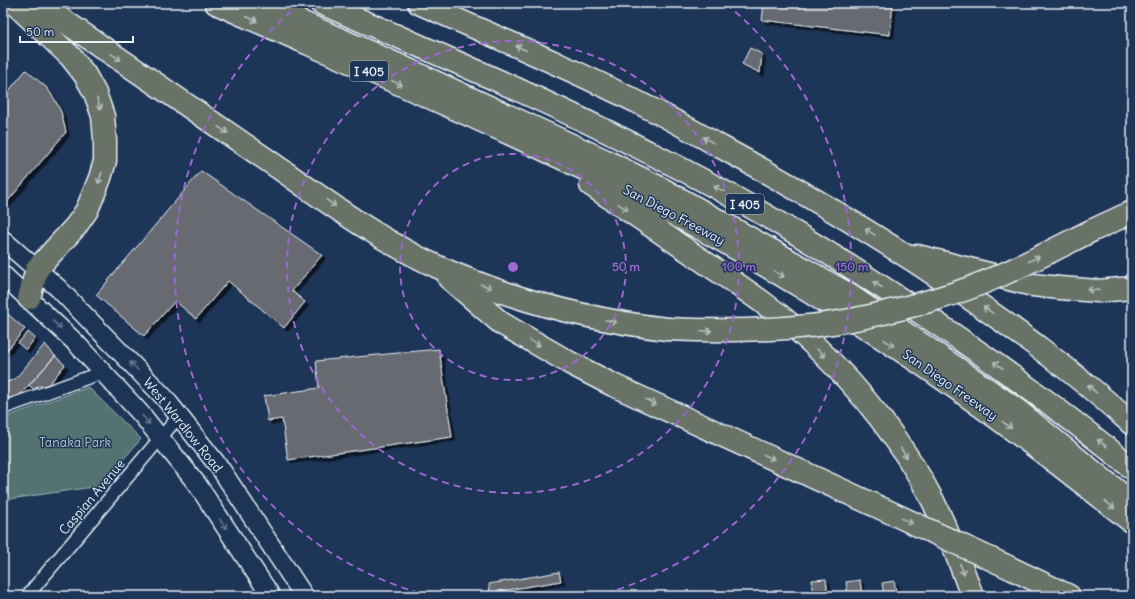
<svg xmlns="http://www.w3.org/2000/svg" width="1135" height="599" font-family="Delius,sans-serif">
<defs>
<filter id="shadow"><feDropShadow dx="3.5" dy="3.5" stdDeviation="0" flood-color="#0009"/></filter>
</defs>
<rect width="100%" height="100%" fill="#1d3557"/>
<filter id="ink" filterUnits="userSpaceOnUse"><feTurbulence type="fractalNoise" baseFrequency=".025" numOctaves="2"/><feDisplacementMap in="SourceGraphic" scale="8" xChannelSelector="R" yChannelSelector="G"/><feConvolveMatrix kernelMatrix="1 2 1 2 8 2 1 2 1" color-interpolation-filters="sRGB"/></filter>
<g filter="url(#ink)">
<path fill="#537271" stroke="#9eb2b4" d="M88,387L141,439L100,486L3,500V418Z"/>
<path fill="#686b72" stroke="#e8f1f8" filter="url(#shadow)" d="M764,3H893L890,35L762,20Z
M750,48L762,54L760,73L742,64Z
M26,70L47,88L55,100L61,112L66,132L3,207V98Z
M201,171L322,255L292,291L305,302L284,328L228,281L196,319L175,301L144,336L96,295Z
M3,310L25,329L3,355Z
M28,332L35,338L26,350L18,343Z
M45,344L55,356L20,395L9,399L4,383L15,379Z
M439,349L452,437L288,460L282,419L268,421L264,396L319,388L316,361Z
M55,356L65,365L49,384L41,387L39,385L34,390L29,385Z
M559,572L561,581L490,593L489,584Z
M826,579L828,596H814L812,580Z
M860,580L862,596H848L846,582Z
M894,581L897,596H882L884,595L882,583Z"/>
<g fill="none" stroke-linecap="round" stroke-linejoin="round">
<defs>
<path id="minor" d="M3,408L103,372
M27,596L179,416"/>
<path id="secondary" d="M3,240L58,288L164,397L220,468L304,596
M3,275L75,342L142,415L197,484L271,596"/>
<path id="motorway" d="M14,3L71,57L85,75L95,93L103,116L105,140V161L100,178L87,210L76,226L37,269L29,298
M38,3C116,57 194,110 273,164C325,200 380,241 438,267C511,299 588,320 667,329
M216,3C378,75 542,143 698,227C774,269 848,314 920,363C993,413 1063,467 1132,522
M258,3L398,65L606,161L662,189L769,249L846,293L958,369L1017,410L1132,503
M321,3C433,52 547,100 656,156C736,196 813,242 888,291C972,346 1054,404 1132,468
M419,3C496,37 573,69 647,107C672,119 696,133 721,147C798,189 873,233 946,282C1011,326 1074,371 1132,424
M591,185C628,210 666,236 703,261C741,287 781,313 814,345C861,390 903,443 933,501C948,532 961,564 972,596
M1091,231L1132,212
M917,256L1033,285L1060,288L1098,291L1132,288
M449,278L501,323L570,363L613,385L872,504
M1004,565L1069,596"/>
</defs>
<use href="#minor" stroke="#e8f1f8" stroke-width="15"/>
<use href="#secondary" stroke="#e8f1f8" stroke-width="21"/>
<use href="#motorway" stroke="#e8f1f8" stroke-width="25"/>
<use href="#minor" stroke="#1d3557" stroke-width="12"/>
<use href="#secondary" stroke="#1d3557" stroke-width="18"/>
<use href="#motorway" stroke="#697266" stroke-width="22"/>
<defs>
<path id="motorway-bridge" d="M667,329C714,331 761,331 809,326C851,322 895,311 936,299C990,284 1041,256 1091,231
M872,504L1004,565"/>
</defs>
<use href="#motorway-bridge" stroke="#e8f1f8" stroke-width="25" stroke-linecap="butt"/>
<use href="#motorway-bridge" stroke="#697266" stroke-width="22"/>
</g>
<defs><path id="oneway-shaft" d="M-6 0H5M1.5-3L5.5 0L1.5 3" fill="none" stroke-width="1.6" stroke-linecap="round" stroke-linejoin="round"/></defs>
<g stroke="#b5bebe">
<use href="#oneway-shaft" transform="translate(252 19) rotate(24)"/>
<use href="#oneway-shaft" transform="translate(521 48) rotate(-156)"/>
<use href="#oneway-shaft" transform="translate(116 57) rotate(34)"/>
<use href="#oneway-shaft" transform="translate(397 83) rotate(24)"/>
<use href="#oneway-shaft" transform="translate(99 104) rotate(70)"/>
<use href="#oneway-shaft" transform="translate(223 130) rotate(34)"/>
<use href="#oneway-shaft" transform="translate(708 140) rotate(-151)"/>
<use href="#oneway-shaft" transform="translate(100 178) rotate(108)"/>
<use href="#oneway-shaft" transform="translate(719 189) rotate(-152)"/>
<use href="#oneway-shaft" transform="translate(331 203) rotate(34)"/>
<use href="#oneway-shaft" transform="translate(623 207) rotate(34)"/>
<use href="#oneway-shaft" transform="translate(870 232) rotate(-148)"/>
<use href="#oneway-shaft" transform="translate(1034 259) rotate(-25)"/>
<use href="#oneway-shaft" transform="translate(779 274) rotate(31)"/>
<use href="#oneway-shaft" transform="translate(878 285) rotate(-147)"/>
<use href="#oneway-shaft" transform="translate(486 286) rotate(20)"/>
<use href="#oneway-shaft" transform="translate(1093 290) rotate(-178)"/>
<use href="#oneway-shaft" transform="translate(988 310) rotate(-146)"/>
<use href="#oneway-shaft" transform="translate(611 321) rotate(11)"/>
<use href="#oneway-shaft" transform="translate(706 331) rotate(2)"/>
<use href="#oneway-shaft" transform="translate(535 343) rotate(29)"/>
<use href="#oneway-shaft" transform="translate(889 343) rotate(34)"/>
<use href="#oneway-shaft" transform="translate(821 353) rotate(46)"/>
<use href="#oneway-shaft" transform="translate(998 365) rotate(-144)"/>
<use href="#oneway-shaft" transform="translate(1092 389) rotate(-139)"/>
<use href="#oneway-shaft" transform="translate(651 402) rotate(25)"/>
<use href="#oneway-shaft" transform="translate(1007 425) rotate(37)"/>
<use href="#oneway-shaft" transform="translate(1102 443) rotate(-141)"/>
<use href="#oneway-shaft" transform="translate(904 453) rotate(57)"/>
<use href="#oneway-shaft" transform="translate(769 457) rotate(25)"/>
<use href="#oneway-shaft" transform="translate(1110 505) rotate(38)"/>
<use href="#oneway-shaft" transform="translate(907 521) rotate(25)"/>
<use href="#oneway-shaft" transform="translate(962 569) rotate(69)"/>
</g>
<g stroke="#64778f">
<use href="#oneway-shaft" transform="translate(57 325) rotate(43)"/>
<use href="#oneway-shaft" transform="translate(134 366) rotate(-134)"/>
<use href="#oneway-shaft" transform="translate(146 420) rotate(52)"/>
<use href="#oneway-shaft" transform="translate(223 524) rotate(56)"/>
</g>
</g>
<g fill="none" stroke="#9c67d0" stroke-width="2" stroke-dasharray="7 5">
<circle cx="513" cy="267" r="113"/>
<circle cx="513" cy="267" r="226"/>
<path d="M431 596A339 339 0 0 1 300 4M726 4A339 339 0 0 1 595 596"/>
</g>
<g text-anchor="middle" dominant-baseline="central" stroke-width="3" stroke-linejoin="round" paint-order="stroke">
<g fill="#1d3557" stroke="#abb9c8" stroke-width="1">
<rect x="350" y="61" width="38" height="20" rx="3"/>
<rect x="726" y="194" width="38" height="20" rx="3"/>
</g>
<g font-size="12" font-weight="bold" fill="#e8f1f8">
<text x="369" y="71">I 405</text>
<text x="745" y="204">I 405</text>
</g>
<g font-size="13" fill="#e8f1f8" stroke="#1d3557">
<text transform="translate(674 215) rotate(28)">San Diego Freeway</text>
<text transform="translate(950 385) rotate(35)">San Diego Freeway</text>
<text transform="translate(183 425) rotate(51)">West Wardlow Road</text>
<text transform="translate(92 497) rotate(-50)">Caspian Avenue</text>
</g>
<g font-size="13" fill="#b4c5c9" stroke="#1d3557">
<text x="75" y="442">Tanaka Park</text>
</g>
</g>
<circle cx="513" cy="267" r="6" fill="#9c67d0" stroke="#1d3557" stroke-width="2"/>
<g font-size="12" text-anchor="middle" font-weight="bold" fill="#9c67d0" stroke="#1d3557" stroke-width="3" stroke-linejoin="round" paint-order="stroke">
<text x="626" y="271">50 m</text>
<text x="739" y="271">100 m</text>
<text x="852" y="271">150 m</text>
</g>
<rect width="1135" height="599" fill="none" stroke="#1d3557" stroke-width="16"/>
<rect x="8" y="8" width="1119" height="583" fill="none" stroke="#e8f1f8" stroke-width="1.5" filter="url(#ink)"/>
<path d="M20 36v6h113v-6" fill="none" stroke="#e8f1f8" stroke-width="2"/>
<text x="26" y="36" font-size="12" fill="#e8f1f8" stroke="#1d3557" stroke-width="3" paint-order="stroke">50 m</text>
</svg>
